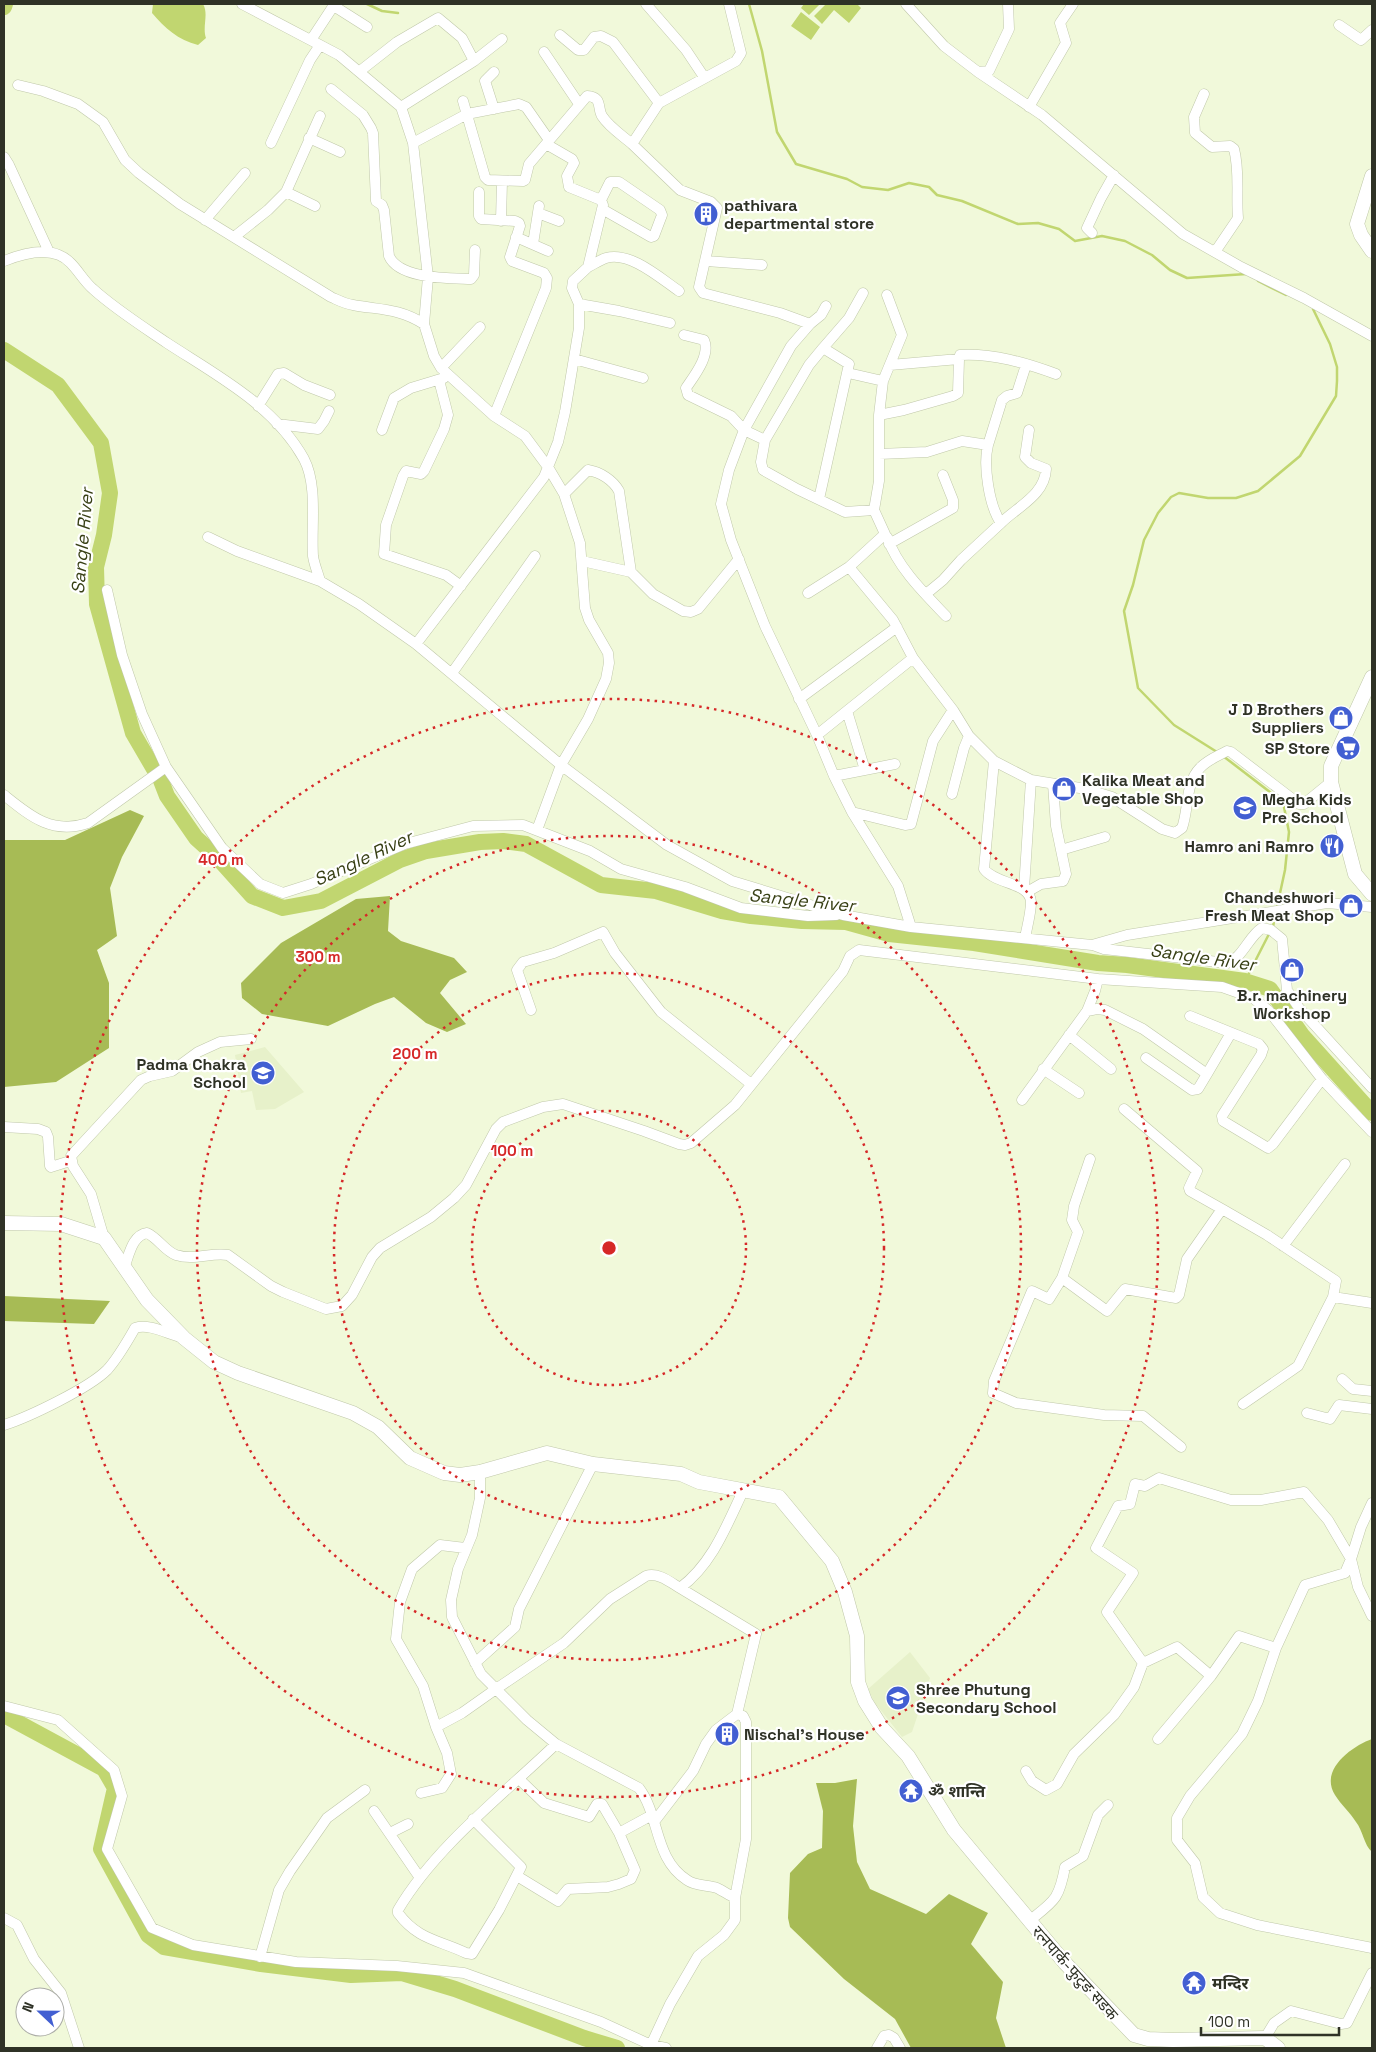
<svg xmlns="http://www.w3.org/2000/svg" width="1376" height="2052" font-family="'Space Grotesk','Noto Sans Devanagari',sans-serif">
<rect width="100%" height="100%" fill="#f1f9da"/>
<path fill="#e7f1ca" d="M265,1047L304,1092L275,1109L256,1110L252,1091L241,1093L235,1055Z
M910,1652L930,1678L912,1732L902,1737L875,1703L868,1689Z"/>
<path fill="#a7bb55" d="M130,810L144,816L122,857L110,888L117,936L97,950L109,983V1048L56,1082L4,1087V840H65Z
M390,896L388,931L401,941L454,958L467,972L450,980L440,993L466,1024L447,1032L426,1023L394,997L375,1004L328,1026L262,1014L242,998L241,983L281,943L356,899Z
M4,1296L110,1301L94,1324L4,1321Z
M1372,1739V1852C1364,1845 1363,1831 1356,1822C1350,1812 1341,1805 1335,1795C1319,1770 1352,1746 1372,1739Z
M857,1779L853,1826L857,1862L870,1889L926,1914L949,1894L988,1913L971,1944L1003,1982L996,2018L1006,2048H911L895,2019L844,1979L790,1927L788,1918L790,1873L808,1854L822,1848L823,1811L816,1783H835Z"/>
<path fill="#c1d670" d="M153,4H203C209,14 202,27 206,38L198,45C178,40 165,28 152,13Z
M804,4H820L809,15L801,8Z
M826,4H857L861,8L849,23L834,10L822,24L814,16Z
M801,12L820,27L811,40L791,26Z"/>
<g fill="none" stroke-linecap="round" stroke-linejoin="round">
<path stroke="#c1d670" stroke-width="2.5" d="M367,4L382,11L398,13
M749,4L762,51L777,132L796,164L847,179L862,187L888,190L909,183L929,187L937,195L962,201L1018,224L1038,223L1059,229L1075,241L1102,236L1125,241L1152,255L1170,270L1187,278L1246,274
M1258,281L1286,295
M1217,752L1174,725L1138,688L1124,611L1133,585L1144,540L1158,513L1171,497L1179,493L1208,498H1236L1258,491L1300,456L1336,396L1337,381V367L1330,344L1313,309
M1223,756L1283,802L1289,832L1285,870L1277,907
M1273,927L1275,915
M1245,981L1270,932"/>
<path stroke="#c1d670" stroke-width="16" d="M4,7L5,4
M4,350L58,385L101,443L110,493L104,535L96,567L97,604L133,733L154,769
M160,778L167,796L196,838L217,857L252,896L283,908L321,901L400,860L426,851L480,842L503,841L526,844L601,885L656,891L722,911L751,916L802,921L846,922L889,934L974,943L1098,963L1127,965L1245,981L1270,989L1302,1035L1372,1113
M4,1715L104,1769L115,1788L101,1849L148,1935L164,1947L261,1964L351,1975L402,1973L455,1989L584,2038L617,2048"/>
<defs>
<path id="street" d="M242,4L339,55L401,107L413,143L428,277L424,324L434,356L441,368L494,416L525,436L548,467L564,494L580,543L585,608L589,620L608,653L609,663L606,679L588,719L561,765L537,830
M646,4L686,50L704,77
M729,4L741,53L736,61L659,103L632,144L680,190L711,202L717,208L699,287L703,293L780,313L810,324
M906,4L944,46L978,72L1042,115L1183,234L1241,267L1304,298L1372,336
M1339,25L1361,40L1372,30
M560,35L578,50H584L594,37L601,36L613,42L659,103
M311,40L332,8H337L367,27
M544,52L579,104
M360,71L397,42L438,18L462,38L474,61
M494,72L485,81L494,109
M978,72L989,71L1009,29L1008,4
M18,85L43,91L78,104L103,122L125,160L139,173L180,204L331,297C338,300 345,304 353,305C380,310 399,308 424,324
M331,89L363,115L371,128L373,133L376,201L382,205L384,210L389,256C399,279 448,278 471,279L474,275L475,250
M1204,94L1194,117L1195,133L1212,147L1230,146L1234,149C1240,171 1236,195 1238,218L1215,252
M463,101L485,177L488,180L523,181L525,180L529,164L587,96C603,97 597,108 602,116C609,127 623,136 632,144
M401,107L474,61L502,39
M1029,107L1066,43L1060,23L1073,4
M309,138L340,152
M271,143L310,60L320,45
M413,143L467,114L519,104L526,107L549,140
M4,157L9,165L49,252
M286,192L315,206
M479,192V216L481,219L515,221L519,223L520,226L510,257L512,261L544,273L547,278L546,288L494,416
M601,200L610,182H619L660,210L662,215L654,236L651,237L602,209
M538,213L559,221
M205,220L245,173
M501,221L502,181
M1092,233L1087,228L1101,198L1114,175
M234,237L268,210L286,192L320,116
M516,237L548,251
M533,244L539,206
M4,261C19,255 42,248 59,255C74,261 81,279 93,289C115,309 142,326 167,343C216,375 274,405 304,459C318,486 311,526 313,556C314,564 318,573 320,581L359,604L416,644L561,765L667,845L732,881L843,915L911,927L1092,945L1127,935L1327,903L1372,907
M706,261L762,265
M588,267C594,264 600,260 606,258C630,251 660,278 679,291
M579,304L619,311L670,323
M826,306L821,315L810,324L791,346L744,430L765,440L761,462L763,470L797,489L845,512L874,510L885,534L849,567L893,620L913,658L953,710L969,736L994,761L1031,780L1086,789L1112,797L1162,829L1175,833L1182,828C1189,809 1185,783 1200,768C1207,760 1218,756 1227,751L1231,752L1299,804H1304L1331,782
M684,335L704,340C711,355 694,376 686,388L688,395L731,416L744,430L729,470L721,504L731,540L765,626L817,735L834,776L852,812L898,886L911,927
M574,359L643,378
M890,365L959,359
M441,368L480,327
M848,373L883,381
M439,380L448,415L444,429L424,471L421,474L406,471L403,476L386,525L384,554L446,575L461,586
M258,406L278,374L284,373L304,385L330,395
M879,415L904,410L953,396L958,393L959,359L960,355C993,353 1026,363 1056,374
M277,424L318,429L324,421L329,411
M382,430L394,398L411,388L444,378
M765,440L809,365L823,348
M988,445L1002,400L1007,396L1017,393L1026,365
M879,454L927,452L962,441L988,445C983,465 989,506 1001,523L961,560L943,580L926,594
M564,494L588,470C600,472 613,480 619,491L631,572
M819,499L849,364L823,348L849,318L863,293
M874,510L879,481V415L883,381L902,335L887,295
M1001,523C1017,507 1045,495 1046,469L1031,463L1025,457L1029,430
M208,537L237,551L320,581
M887,537C898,568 924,593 946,616
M889,544L953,508V500L943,475
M582,561L631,572L653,594L683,611L691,612L698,609L739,559
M107,590L122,655L142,714L166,767L222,848L260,884L283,893L311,884L405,844L473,826L523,825L590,851L621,869L685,887L741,908L808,916L836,915
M808,593L849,567
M416,644L544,477L558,442L565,412L579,328V304L572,288L573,281L588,267L603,205L601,200L569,187L567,176L574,163L572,159L546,144
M452,673L535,556
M799,699L897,627
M847,711L865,770
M817,735L913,658
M994,761L984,869C996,885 1030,882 1031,902C1031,913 1027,927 1025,938
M834,776L895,764
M952,794L964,748L969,736
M4,795C30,816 52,835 88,823L166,767
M852,812L905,825L911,824L933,741L953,710
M1061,850L1105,837
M1024,889L1031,780
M1027,892L1041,884L1063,881L1066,874L1056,826L1053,784
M1093,945L1104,949L1227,963C1243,958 1248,937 1262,928L1271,930L1282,939L1287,990L1299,1008L1372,1088
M531,1010L517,970L523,962L554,953L603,932L615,953L661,1012L751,1084
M1087,1011L1097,1009L1105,1010L1143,1029L1207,1074L1231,1033
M1190,1016L1259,1044L1263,1049L1261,1055L1222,1116L1223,1121L1268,1148L1273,1144L1322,1079
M1069,1035L1111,1069
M1146,1058L1192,1090L1198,1089L1207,1074
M1043,1069L1079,1093
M1022,1100L1087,1011L1095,991L1098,979
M1124,1109L1197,1171L1189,1188L1190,1191L1222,1209
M4,1127L38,1129L46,1132L48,1137L50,1166L51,1167L70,1161
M104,1238L91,1194L73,1166L71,1156L141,1080L150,1076L172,1071L198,1052L220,1042L251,1039
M1283,1246L1345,1164
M124,1268C129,1256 132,1235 147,1233C158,1238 165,1251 176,1255C194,1261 211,1252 228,1255L271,1286L283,1292L326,1309L342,1306L352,1295L372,1257L380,1248L431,1217L454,1198L466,1185L496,1129L503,1122L543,1107L563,1104L644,1131L679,1144L685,1145L691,1143L735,1105L843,971L850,956L859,950L1098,979L1222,987L1253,998L1269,1011L1322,1079L1372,1132
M1062,1278L1078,1232L1072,1220L1074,1206L1090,1159
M1342,1379L1353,1389L1372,1391
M1243,1404L1298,1366L1333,1297
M1307,1413L1330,1419L1339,1405L1372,1409
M4,1425C29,1417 89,1388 107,1370C118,1358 127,1342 135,1328C150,1323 169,1335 184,1338
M1181,1447L1143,1416L1104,1415L1016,1403L993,1393L994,1381L1032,1291L1049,1299L1062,1278L1107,1311L1125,1289L1176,1298L1179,1295L1187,1259L1222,1209L1267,1235L1336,1281L1333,1297L1372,1303
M1372,1503L1361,1527L1351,1559L1345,1573L1305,1585L1276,1648L1258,1701L1242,1734L1190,1796L1177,1818V1840L1195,1863L1203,1897L1220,1913L1257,1925L1372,1948
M475,1663L515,1627L519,1609L593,1464
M1211,1676L1239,1636L1276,1648
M4,1706L58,1720L114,1770L122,1796L107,1849L152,1928L193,1945L296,1962L397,1966L464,1973L601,2022L651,2045L666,2048
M436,1727L423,1686L396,1639L400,1602L412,1569L440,1545L465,1548
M1158,1739L1211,1676L1177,1647L1143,1663L1107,1612L1133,1573L1096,1548L1118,1506L1130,1504L1135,1484L1145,1486L1159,1478L1231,1500H1261L1304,1492L1328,1520L1351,1559L1358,1587L1372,1616
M1026,1771L1032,1781L1046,1790L1057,1784L1074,1754L1114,1715L1134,1687L1143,1663
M421,1793L442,1788L451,1774L447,1753L436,1727L462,1713L496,1689L481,1674L452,1617L451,1600L458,1569L472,1535L480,1498V1472
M374,1811L420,1878
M473,1819L521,1867L499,1910L472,1954L466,1953C439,1940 418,1940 398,1913V1910C436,1846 503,1795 556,1744
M654,1822L693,1771L706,1744L716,1730L737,1714
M390,1833L408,1824
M619,1833L652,1815
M517,1876L558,1901L568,1889L608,1887L619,1884L631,1879L635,1870L619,1833L602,1804H597L589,1817L544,1803L519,1779
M735,1898C729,1895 723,1891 717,1888C708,1885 695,1886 687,1880C654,1859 660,1816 639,1788L556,1744L527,1720L496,1689L564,1643L610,1599L646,1576C658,1572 670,1582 680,1588C712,1564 726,1527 743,1491
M4,1918L17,1925L34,1959L61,1993L79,2048
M1029,1921C1054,1901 1059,1900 1065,1867L1083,1856L1098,1815L1108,1805
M260,1957L279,1890L290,1871L327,1818L365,1790
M1265,2038L1274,2023L1291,2011L1341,2024L1347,2023L1372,1973
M651,2045L670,2004L698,1956L724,1935L735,1920V1898L746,1839V1722L743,1716L737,1714L756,1634L680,1588
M877,2048L884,2036L889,2035L894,2038L900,2048"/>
<path id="secondary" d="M1372,176L1357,224L1361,235L1372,251
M1372,677L1331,766V782L1355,874L1372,894
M4,1223L61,1224L104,1238L147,1300L184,1338L214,1362L238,1373L353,1413L378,1427L410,1458L444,1473L460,1475L480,1472L547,1453L593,1464L681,1474L699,1482L779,1497L832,1561L845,1592L857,1636L858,1682L865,1701L882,1728L908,1756L954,1830L1065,1963L1134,2035L1148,2039L1173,2040L1265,2038L1278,2048"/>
</defs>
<use href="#street" stroke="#c0c8aa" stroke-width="11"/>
<use href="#secondary" stroke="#c0c8aa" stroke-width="15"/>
<use href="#street" stroke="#fff" stroke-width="10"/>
<use href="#secondary" stroke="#fff" stroke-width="14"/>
</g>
<g fill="none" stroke="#d62828" stroke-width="2.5" stroke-dasharray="2.5 5">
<circle cx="609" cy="1248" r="137"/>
<circle cx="609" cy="1248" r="275"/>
<circle cx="609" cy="1248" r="412"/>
<circle cx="609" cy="1248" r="549"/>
</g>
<defs>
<symbol id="building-disc" viewBox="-11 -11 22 22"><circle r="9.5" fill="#425fd2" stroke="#fff"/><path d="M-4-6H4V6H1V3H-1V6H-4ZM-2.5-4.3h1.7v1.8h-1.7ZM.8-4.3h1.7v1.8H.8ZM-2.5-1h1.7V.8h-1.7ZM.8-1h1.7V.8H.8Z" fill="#fff"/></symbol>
<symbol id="shop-disc" viewBox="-11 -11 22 22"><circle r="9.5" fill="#425fd2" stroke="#fff"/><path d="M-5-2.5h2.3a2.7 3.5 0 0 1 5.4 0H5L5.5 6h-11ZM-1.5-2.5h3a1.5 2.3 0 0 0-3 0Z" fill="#fff"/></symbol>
<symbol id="supermarket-disc" viewBox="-11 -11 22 22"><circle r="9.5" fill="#425fd2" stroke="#fff"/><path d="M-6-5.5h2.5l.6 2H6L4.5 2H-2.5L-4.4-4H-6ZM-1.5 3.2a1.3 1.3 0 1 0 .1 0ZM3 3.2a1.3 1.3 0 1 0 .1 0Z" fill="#fff"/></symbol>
<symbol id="school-disc" viewBox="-11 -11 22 22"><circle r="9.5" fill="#425fd2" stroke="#fff"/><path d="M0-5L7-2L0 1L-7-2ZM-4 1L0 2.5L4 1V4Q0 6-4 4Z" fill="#fff"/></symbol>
<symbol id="restaurant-disc" viewBox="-11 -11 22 22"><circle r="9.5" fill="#425fd2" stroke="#fff"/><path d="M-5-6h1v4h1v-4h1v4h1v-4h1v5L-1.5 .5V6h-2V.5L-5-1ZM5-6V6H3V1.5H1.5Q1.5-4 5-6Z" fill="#fff"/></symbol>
<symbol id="temple-disc" viewBox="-11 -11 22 22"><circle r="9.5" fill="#425fd2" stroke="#fff"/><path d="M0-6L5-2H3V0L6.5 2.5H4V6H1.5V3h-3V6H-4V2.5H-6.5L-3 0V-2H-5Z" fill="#fff"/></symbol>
</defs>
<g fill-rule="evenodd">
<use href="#building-disc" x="692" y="200" width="28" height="28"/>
<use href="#shop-disc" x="1327" y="704" width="28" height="28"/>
<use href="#supermarket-disc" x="1334" y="734" width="28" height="28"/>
<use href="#shop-disc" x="1050" y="775" width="28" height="28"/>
<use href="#school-disc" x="1231" y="794" width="28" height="28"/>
<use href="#restaurant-disc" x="1318" y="832" width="28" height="28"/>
<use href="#shop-disc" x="1337" y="892" width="28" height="28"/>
<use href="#shop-disc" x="1278" y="956" width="28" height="28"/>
<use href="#school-disc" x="249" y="1059" width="28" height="28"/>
<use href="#school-disc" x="884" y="1684" width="28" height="28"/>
<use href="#building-disc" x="713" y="1720" width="28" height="28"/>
<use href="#temple-disc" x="897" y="1777" width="28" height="28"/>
<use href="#temple-disc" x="1180" y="1969" width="28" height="28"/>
</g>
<g text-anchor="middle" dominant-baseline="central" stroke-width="4.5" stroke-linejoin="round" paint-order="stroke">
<g font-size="16" font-weight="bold" fill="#2f3226" stroke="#fff" text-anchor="start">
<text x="724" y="205">pathivara<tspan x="724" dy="18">departmental store</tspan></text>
<text x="1324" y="709" text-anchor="end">J D Brothers<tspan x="1324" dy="18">Suppliers</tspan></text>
<text x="1330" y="748" text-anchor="end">SP Store</text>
<text x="1082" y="780">Kalika Meat and<tspan x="1082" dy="18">Vegetable Shop</tspan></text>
<text x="1262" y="799">Megha Kids<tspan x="1262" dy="18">Pre School</tspan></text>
<text x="1314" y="846" text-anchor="end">Hamro ani Ramro</text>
<text x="1334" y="897" text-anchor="end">Chandeshwori<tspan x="1334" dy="18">Fresh Meat Shop</tspan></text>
<text x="1292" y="995" text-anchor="middle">B.r. machinery<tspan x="1292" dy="18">Workshop</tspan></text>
<text x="246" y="1064" text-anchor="end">Padma Chakra<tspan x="246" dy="18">School</tspan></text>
<text x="916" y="1689">Shree Phutung<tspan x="916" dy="18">Secondary School</tspan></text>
<text x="744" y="1734">Nischal's House</text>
<text x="928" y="1791">ॐ शान्ति</text>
<text x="1212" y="1983">मन्दिर</text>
</g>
<g font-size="16" fill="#2f3226" stroke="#fff">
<text transform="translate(1075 1973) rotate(48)">रत्नपार्क-फुटुङ सडक</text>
</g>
<g font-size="18" font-style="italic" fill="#384015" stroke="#fff">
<text transform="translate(82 541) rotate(-85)">Sangle River</text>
<text transform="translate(363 858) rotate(-25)">Sangle River</text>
<text transform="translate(802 900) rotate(6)">Sangle River</text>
<text transform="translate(1203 957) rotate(8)">Sangle River</text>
</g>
</g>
<circle cx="609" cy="1248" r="8" fill="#d62828" stroke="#fff" stroke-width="2.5"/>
<g font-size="15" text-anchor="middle" font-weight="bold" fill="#d62828" stroke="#fff" stroke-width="4.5" stroke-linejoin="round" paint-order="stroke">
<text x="221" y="865">400 m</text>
<text x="318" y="962">300 m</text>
<text x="415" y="1059">200 m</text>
<text x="512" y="1156">100 m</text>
</g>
<rect width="1376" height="2052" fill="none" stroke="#2f3226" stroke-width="10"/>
<g transform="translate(40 2012) rotate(292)"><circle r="24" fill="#ffffff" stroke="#acada8"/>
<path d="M0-4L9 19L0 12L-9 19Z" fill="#425fd2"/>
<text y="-8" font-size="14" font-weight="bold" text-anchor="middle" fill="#2f3226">N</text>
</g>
<path d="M1201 2027v8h138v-8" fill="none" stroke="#2f3226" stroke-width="2.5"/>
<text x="1208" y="2027" font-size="15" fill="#2f3226" stroke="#ffffff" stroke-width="4" paint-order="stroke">100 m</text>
</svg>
